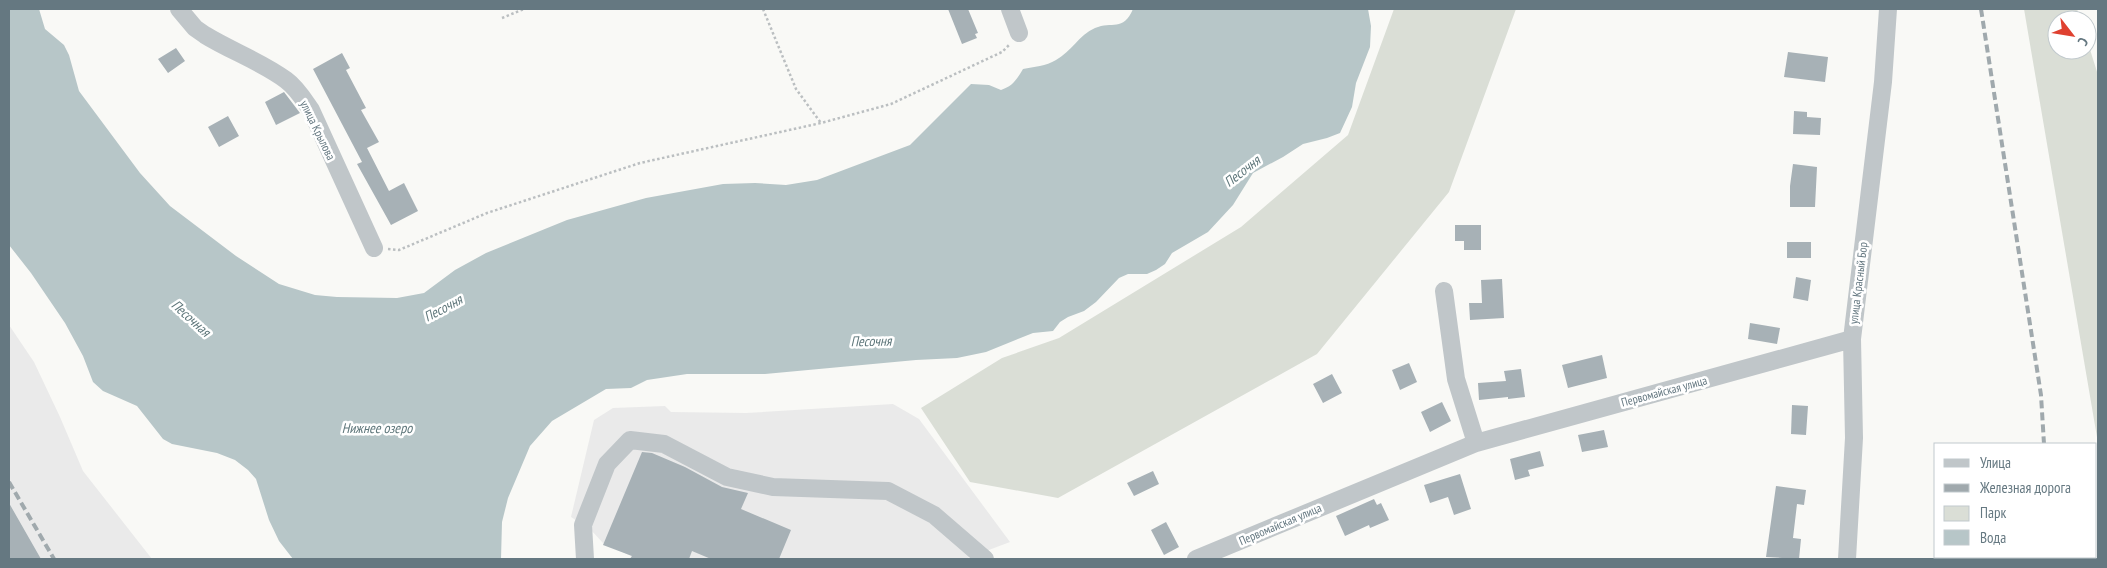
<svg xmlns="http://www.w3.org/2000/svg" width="2107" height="568" font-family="'PT Sans Narrow',sans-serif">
<rect width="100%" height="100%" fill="#f9f9f6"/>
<path fill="#eaeaea" d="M9,325L34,362L60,417L83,471L152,559H9Z
M893,404L919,419L1010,542L965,559H630L631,556L603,543L591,530L571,517L594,420L613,408L665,406L671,412L746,413Z"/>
<path fill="#daded6" d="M1394,9H1516L1449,192L1317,354L1058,498L970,482L921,408L1002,358L1059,338L1241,227L1348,135Z
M2024,9H2077L2081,20H2057V50H2087V40L2098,75V443Z"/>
<path fill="#b7c6c8" d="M9,9H39L45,29L64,45L69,55L79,91L140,173L170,206L236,256L279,284L315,295L337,297L397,298L424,293L455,270L486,253L567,220L646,198L723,184L755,183L786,185L817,180L910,145L971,84L989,85L1001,90C1013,86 1017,79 1023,69C1034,67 1046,66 1056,60C1071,52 1079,35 1095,28C1112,21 1123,32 1133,9H1368L1371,26L1370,47L1356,83L1352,107L1340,133L1327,138L1303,144L1283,157L1253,173L1233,205L1208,232L1172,253L1165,264L1156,270L1147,274H1128L1119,278L1096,302L1084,311L1068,317L1060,322L1053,331L1033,333L986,352L957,358L916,360L765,374H687L647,380L631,388L606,389L552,421L530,446L508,498L502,522L501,559H293L279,541L269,520L256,479L248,470L235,460L217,453L172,444L163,439L137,406L103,391L93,382L83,356L65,323L31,273L9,245Z"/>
<path fill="#a7b1b6" d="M948,9H968L978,33L975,34L977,38L962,44Z
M176,48L185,61L168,73L158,59Z
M1788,52L1828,57L1825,82L1784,77Z
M342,53L350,68L346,70L366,108L361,110L379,142L367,148L389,191L404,183L418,211L391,225L357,164L362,162L313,69Z
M284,92L300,113L276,125L265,102Z
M1794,111L1807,112V117L1821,118L1820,135L1793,134Z
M228,116L239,136L219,147L208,127Z
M1793,164L1817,167L1815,207H1790V186Z
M1455,225H1481V250H1464V241H1455Z
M1787,242H1811V258H1787Z
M1796,277L1811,280L1808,301L1793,298Z
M1502,279L1504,318L1470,320L1469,303H1482L1481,280Z
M1750,323L1780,328L1777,344L1748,339Z
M1602,355L1607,378L1568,388L1562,365Z
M1409,363L1417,382L1400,390L1392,370Z
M1521,369L1525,397L1508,399V397L1479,400L1478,383L1506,381L1504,371Z
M1332,374L1342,393L1323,403L1313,384Z
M1442,402L1451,421L1430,432L1421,412Z
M1792,405L1808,406L1806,435L1791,434Z
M1604,430L1608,447L1582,452L1578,435Z
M1540,451L1544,466L1528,470L1530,476L1515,480L1510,459Z
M642,452L652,453L685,467L722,487L748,493L741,509L791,530L779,559H711L692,551L689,559H630L632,556L603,545Z
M1153,471L1159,484L1134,496L1127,483Z
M1460,474L1471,509L1454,515L1448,497L1430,503L1424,485Z
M1776,486L1806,490L1804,505L1797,504L1793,538L1801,539L1799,559L1766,557Z
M1374,499L1377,505L1381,503L1389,520L1370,528L1369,525L1345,536L1336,516Z
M9,503L41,559H9Z
M1166,522L1179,547L1164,555L1151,530Z"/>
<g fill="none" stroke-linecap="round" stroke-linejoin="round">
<path stroke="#bbbfc1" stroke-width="2.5" stroke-dasharray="2.5 2.5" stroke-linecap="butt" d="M763,9L796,89L821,123
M502,18L524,9
M388,249L399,250L487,213L640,163L821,123L891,104L1002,52L1010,44"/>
<path stroke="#c0c6c9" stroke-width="18" d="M179,9L195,28L205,35C231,51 262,62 286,80C297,88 304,100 311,110L374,248
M1010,9L1019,33
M1444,291L1456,379L1476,443
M585,559L583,525L607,464L630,440L664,444L727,477L773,487L888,491L934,515L985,559
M1196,559L1476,443L1852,339
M1847,559L1854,438L1852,339L1883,82L1888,9"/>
<path stroke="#a0a9ad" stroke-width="4" stroke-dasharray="8 4" stroke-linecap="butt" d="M1981,9L2041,395L2044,444
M9,482L54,559
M2050,557V559"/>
</g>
<g text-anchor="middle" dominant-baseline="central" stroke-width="5" stroke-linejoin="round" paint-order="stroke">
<g font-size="12" fill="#657881" stroke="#fff">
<text transform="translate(318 130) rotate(64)">улица Крылова</text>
<text transform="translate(1858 283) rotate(-83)">улица Красный Бор</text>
<text transform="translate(1664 391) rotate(-15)">Первомайская улица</text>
<text transform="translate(1280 524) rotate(-23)">Первомайская улица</text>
</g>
<g font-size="14" font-style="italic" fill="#5f777b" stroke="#fff">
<text transform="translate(1242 171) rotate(-38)">Песочня</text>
<text transform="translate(443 308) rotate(-28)">Песочня</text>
<text transform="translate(191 318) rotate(42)">Песочная</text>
<text transform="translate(871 341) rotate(-1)">Песочня</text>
<text x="377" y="428">Нижнее озеро</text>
</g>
</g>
<rect width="2107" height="568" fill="none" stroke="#657881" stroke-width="20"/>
<rect x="1934" y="443" width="162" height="115" fill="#ffffff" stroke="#c1c9cd"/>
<rect x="1944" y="459" width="25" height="8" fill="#c0c6c9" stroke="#c1c9cd"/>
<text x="1980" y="468" font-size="15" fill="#657881">Улица</text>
<rect x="1944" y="484" width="25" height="8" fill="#a0a9ad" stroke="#c1c9cd"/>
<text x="1980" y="493" font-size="15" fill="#657881">Железная дорога</text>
<rect x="1944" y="506" width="25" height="15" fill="#daded6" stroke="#c1c9cd"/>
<text x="1980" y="518" font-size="15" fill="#657881">Парк</text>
<rect x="1944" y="530" width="25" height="15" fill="#b7c6c8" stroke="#c1c9cd"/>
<text x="1980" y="543" font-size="15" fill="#657881">Вода</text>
<g transform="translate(2072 35) rotate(121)"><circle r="24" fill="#ffffff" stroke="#c1c9cd"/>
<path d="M0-4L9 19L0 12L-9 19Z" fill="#df4130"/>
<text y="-8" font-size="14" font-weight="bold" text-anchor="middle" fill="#657881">С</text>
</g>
</svg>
